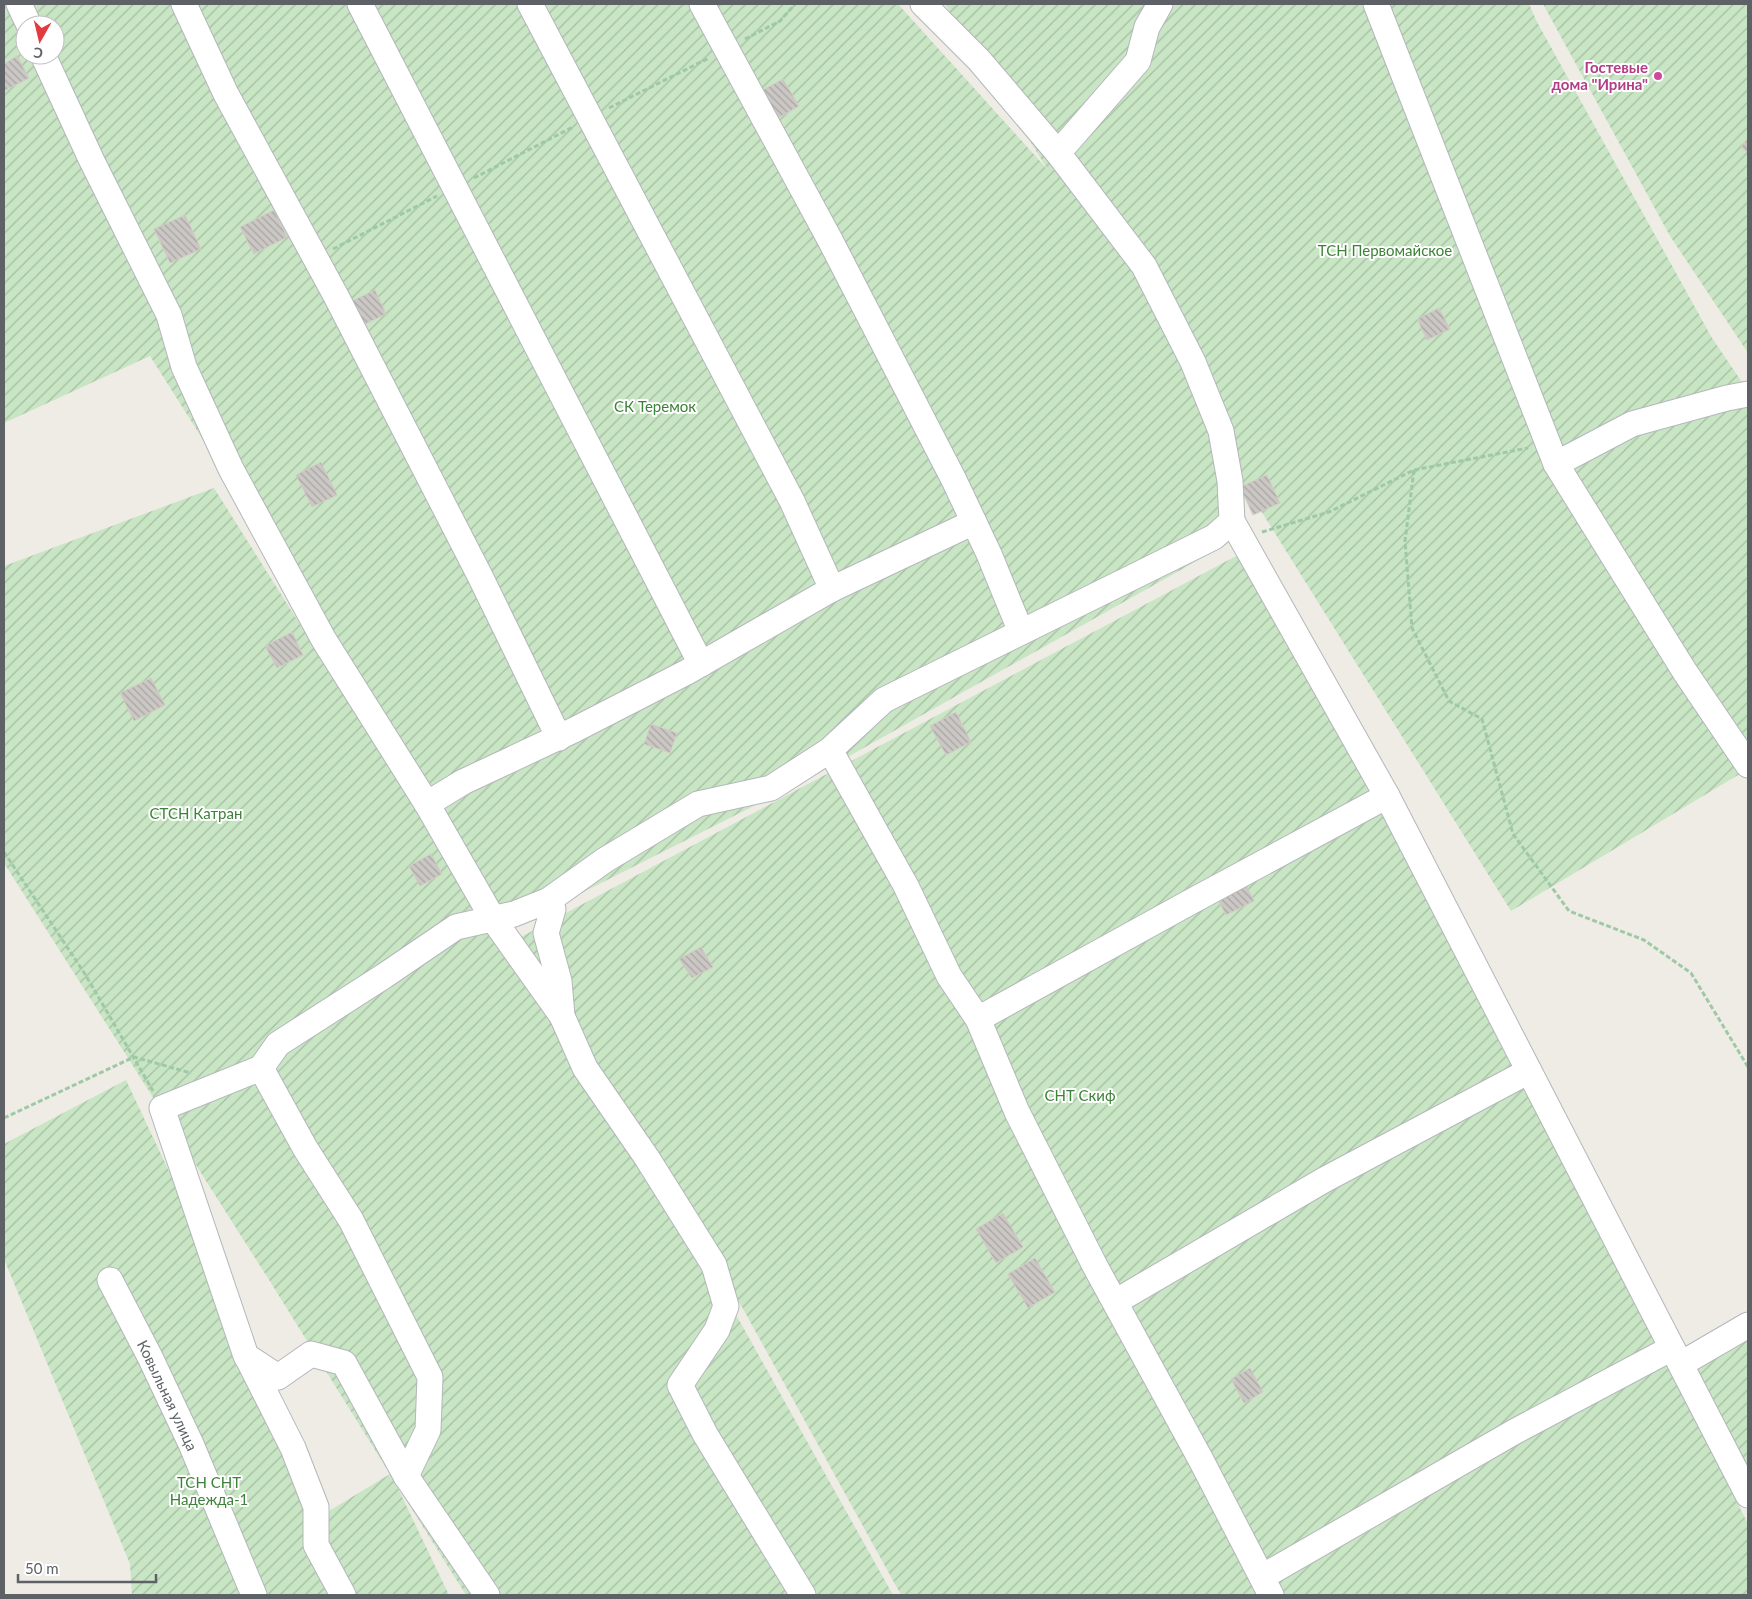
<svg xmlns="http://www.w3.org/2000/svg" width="1752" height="1599" font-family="Lato,sans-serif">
<defs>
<pattern id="garden-furrows" width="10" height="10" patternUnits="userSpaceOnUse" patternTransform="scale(1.25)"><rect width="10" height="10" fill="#c8e5c4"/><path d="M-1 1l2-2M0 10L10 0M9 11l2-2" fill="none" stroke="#a6bda3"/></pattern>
<pattern id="building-back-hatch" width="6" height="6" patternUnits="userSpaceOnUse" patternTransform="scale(1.25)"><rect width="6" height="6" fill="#cbc7c4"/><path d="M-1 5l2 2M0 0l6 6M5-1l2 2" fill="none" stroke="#a8a5a3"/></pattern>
</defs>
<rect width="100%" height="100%" fill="#efece6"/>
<path fill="url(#garden-furrows)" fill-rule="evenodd" d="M4,4H898L1048,170L945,4H1529L1537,22L1712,338L1748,391V769L1511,911L1213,434L1227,544L819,773L512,928L150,356L4,423ZM25,25H55V55H25Z
M1543,4H1748V353L1670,236Z
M214,488L739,1320L893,1595H466L396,1484L449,1595H132L130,1564L4,1259V1144L126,1080L329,1511L390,1474L271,1283L4,863V566Z
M1240,554L1385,820L1668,1365L1748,1524V1595H901L742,1307L519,938Z
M1748,1336V1474L1692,1368Z"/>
<path fill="url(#building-back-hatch)" stroke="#d4cec5" d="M17,56L29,78L4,91V64Z
M783,79L799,106L778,118L763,90Z
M1748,138V153L1741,147Z
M274,210L287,237L254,254L240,227Z
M185,215L201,249L170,263L154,229Z
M375,290L386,314L363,325L352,301Z
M1439,308L1450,329L1427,340L1417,319Z
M321,462L337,495L312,507L296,475Z
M1267,475L1280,503L1253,515L1240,487Z
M292,632L303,655L277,668L265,646Z
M151,678L165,705L134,721L120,693Z
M956,712L971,742L946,755L930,726Z
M651,724L677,733L670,753L644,744Z
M431,854L442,874L420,886L409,866Z
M1245,883L1254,901L1226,915L1217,898Z
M701,947L713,967L692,978L679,959Z
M1003,1213L1023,1247L996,1263L976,1229Z
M1035,1258L1055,1292L1028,1308L1008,1274Z
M1250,1368L1263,1392L1244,1403L1231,1379Z"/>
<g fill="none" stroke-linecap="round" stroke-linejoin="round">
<defs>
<g id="minor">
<path d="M19,4L29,25"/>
<path d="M184,4L226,94L336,296L480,576L559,738"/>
<path d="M360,4L701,664"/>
<path d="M530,4L792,501L832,589"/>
<path d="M702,4L829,238L954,480L989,554L1021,632"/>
<path d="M923,4L979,60L1058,153"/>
<path d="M1160,4L1147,27L1138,61L1058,153L1144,266L1193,362L1221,431L1230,481L1232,521L1387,796L1748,1495"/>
<path d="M1376,4L1556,464L1685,672L1748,765"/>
<path d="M43,55L91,159L169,315L184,367L231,469L324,640L427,804L493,919L562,1016"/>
<path d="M1556,464L1632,424L1727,398L1748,394"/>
<path d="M830,750L906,886L949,976L978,1019L1017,1112L1095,1266L1201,1460L1271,1595"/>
<path d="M427,804L463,782L574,730L687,672L832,589L974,522"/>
<path d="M549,900L553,909L546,933L559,981L562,1016L585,1068L647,1158L714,1265L726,1306L717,1330L680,1385L705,1434L803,1595"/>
<path d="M978,1019L1194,900L1387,796"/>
<path d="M261,1068L162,1108L246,1356L278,1377L311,1354L344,1363L406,1476L487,1595"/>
<path id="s1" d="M110,1280L150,1357L191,1444L254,1595"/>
<path d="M1115,1302L1324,1180L1529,1071"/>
<path d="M247,1357L293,1448L316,1507V1545L343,1595"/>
<path d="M1681,1364L1748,1325"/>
<path d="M406,1476L428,1430L430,1377L351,1220L305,1148L261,1068L278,1044L384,976L456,927L514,914L549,900L605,860L698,804L771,788L830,750L884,700L1214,537L1232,521"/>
<path d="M1262,1577L1514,1432L1672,1348"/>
</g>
</defs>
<use href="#minor" stroke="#b3b7ba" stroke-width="27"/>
<path stroke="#9fc9a6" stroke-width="3" stroke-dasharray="5 2.5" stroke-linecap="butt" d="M745,39L780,21L795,4
M609,108L709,58
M474,178L573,127
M333,249L437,196
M1414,470L1405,541L1412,628L1449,701L1482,719L1513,834L1569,911L1644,940L1691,973L1748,1067
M1262,532L1329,512L1414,470L1528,448
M4,852L85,974L153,1091
M4,1118L134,1057L191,1073"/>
<use href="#minor" stroke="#fff" stroke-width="25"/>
</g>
<circle fill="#d1479c" stroke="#fff" stroke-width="2" cx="1658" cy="76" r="5"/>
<g text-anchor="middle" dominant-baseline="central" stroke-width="4" stroke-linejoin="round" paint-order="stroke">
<g font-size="15" font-weight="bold" fill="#b23c85" stroke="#fff" text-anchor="end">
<text x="1648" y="67">Гостевые<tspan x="1648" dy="17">дома "Ирина"</tspan></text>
</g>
<g font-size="15" fill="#3d8239" stroke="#fff">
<text x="1385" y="250">ТСН Первомайское</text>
<text x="655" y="406">СК Теремок</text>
<text x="196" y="813">СТСН Катран</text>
<text x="1080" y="1095">СНТ Скиф</text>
<text x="209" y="1482">ТСН СНТ<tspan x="209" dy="17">Надежда-1</tspan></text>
</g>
<g font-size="15" fill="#5e6266" stroke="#fff">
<text stroke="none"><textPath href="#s1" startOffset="129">Ковыльная улица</textPath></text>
</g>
</g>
<rect width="1752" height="1599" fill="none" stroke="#5e6266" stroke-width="10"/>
<g transform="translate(40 40) rotate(188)"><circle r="24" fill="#ffffff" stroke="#bfc0c2"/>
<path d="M0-4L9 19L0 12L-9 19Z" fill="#e23a3f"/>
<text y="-8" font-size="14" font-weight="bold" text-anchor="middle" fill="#5e6266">С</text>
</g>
<path d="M18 1574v8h138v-8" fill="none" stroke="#5e6266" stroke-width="2.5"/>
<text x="25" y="1574" font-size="15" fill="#5e6266" stroke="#ffffff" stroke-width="4" paint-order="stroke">50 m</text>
</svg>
